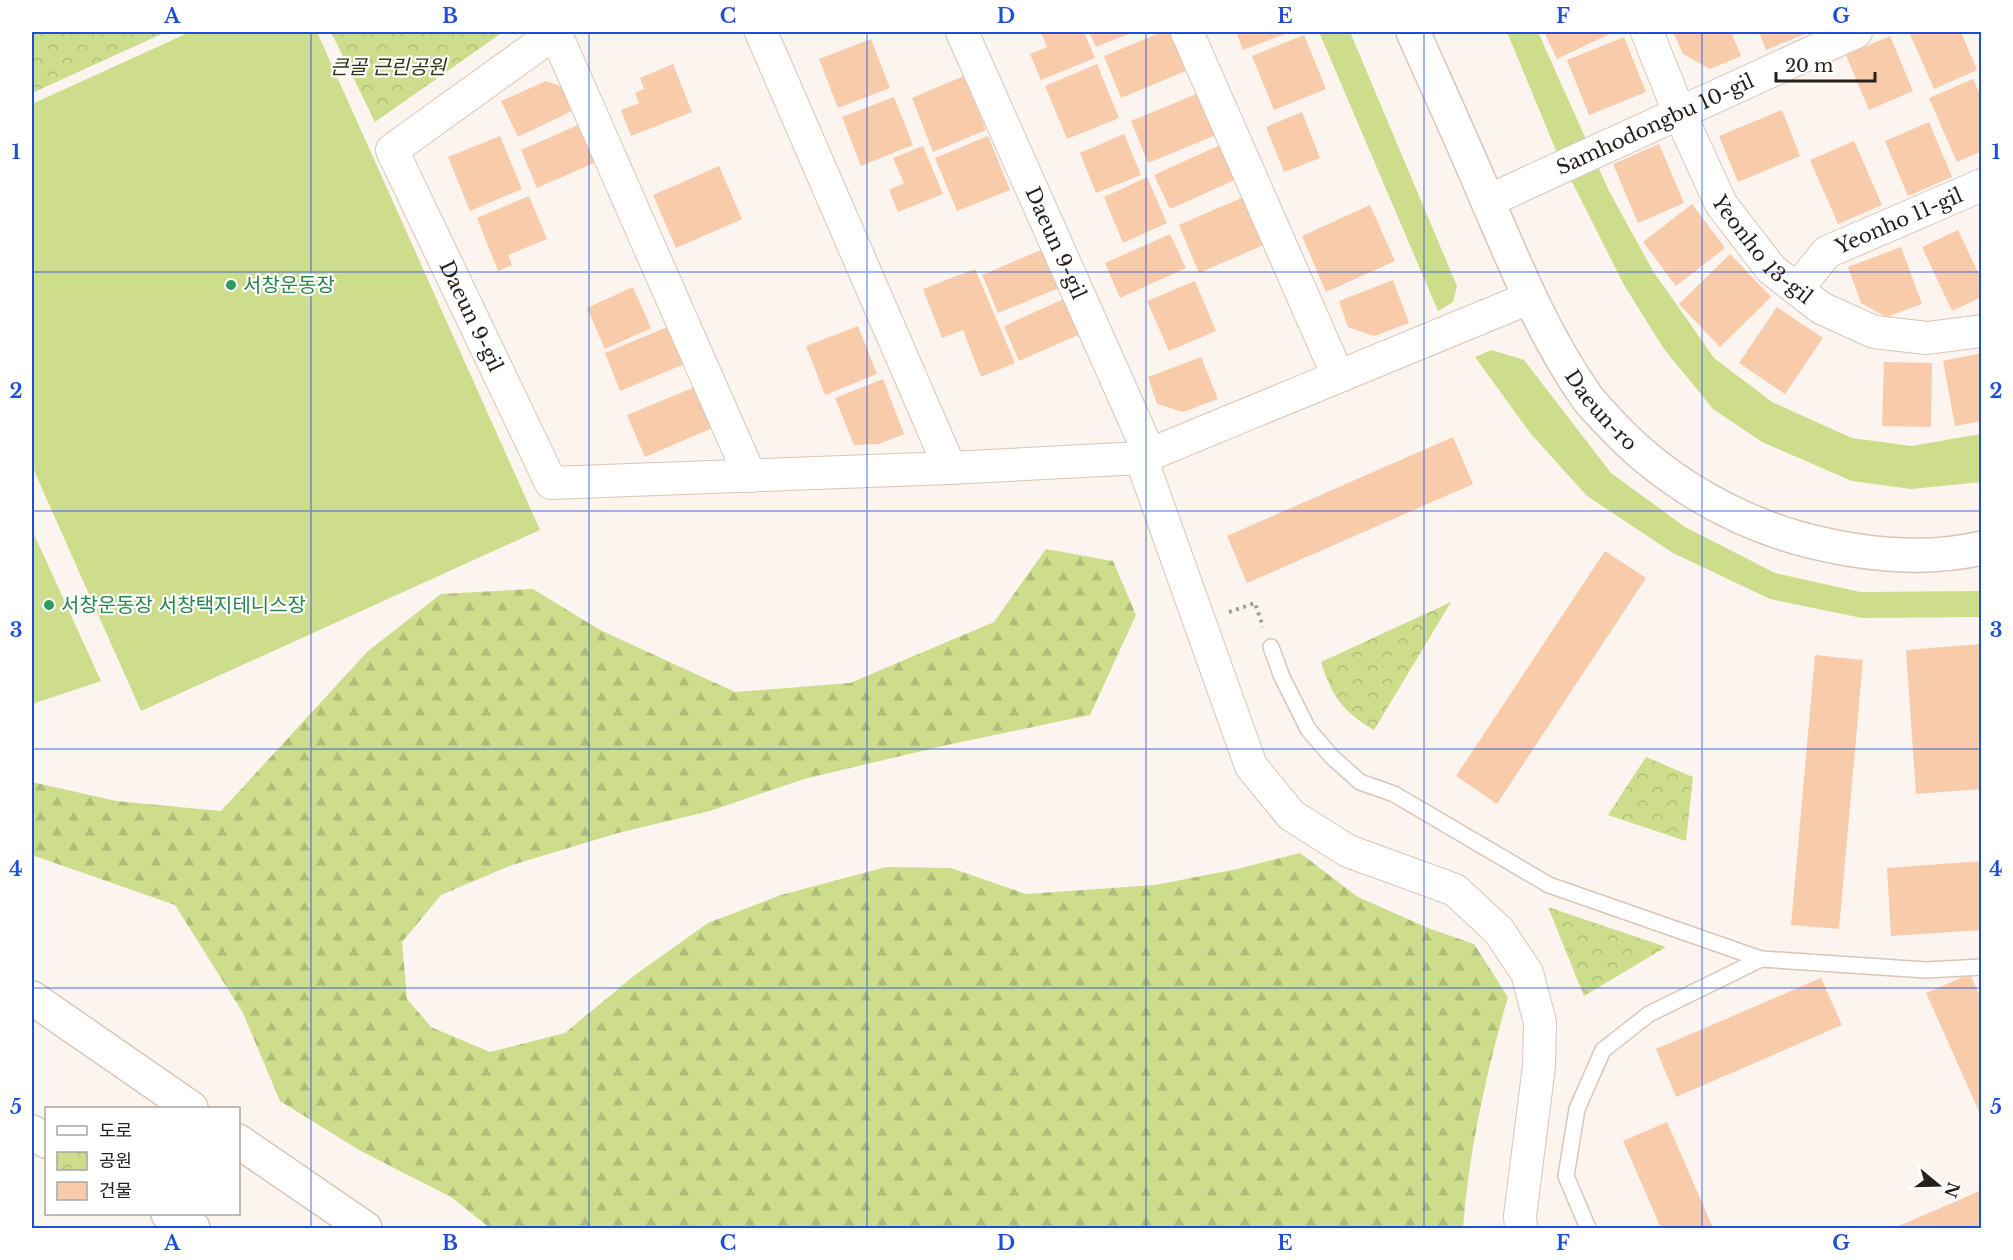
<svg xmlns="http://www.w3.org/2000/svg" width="2013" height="1260" font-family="'Libre Baskerville','Noto Sans KR',serif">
<defs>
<pattern id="forest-firs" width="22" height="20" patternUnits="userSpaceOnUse" patternTransform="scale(1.5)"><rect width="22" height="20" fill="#cddd8c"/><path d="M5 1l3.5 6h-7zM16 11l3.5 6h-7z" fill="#b0bd78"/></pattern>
<pattern id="park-crowns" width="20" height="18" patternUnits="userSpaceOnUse" patternTransform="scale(1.5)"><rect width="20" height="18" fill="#cddd8c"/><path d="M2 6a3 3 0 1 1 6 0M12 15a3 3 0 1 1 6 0" fill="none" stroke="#b0bd78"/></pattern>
</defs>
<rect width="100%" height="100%" fill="#fcf4ee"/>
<path fill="#cddd8c" d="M190,32H317L540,530L141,711L32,466V104Z
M1319,32H1350L1457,286L1453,302L1438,311Z
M1507,32H1538L1609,191L1653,271L1714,358L1772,402L1852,438L1911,446L1981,434V482L1911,489L1852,481L1762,442L1713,409L1664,349L1624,285L1555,148Z
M1492,350L1524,360L1611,473L1685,527L1775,573L1860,592L1981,591V617L1862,618L1770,599L1673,553L1587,496L1531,434L1475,357Z
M32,530L101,681L32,704Z"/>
<path fill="url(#forest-firs)" d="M1046,549L1113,561L1136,615L1090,715L947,745L804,779L710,811L618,833L512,865L441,895L402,942L407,999L431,1027L490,1052L565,1033L635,975L708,923L781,895L886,867L951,868L1026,894L1155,885L1237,869L1300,853L1358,897L1428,928L1474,944L1508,997C1486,1073 1469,1150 1463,1228H490L451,1197L359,1150L280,1101L243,1013L175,905L32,855V782L116,801L221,811L368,651L441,594L533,589L600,630L735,692L850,683L994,622Z"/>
<path fill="url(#park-crowns)" d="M32,32H166L32,93Z
M331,32H503L375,122Z
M1451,602L1374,730C1344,713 1331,695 1321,662Z
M1646,757L1693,777L1686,841L1608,815Z
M1548,907L1666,947L1584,996Z"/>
<path fill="#f8cbaa" d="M1041,32H1084L1095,58L1041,80L1030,54L1047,47Z
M1089,32H1133L1096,47Z
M1162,32H1172L1188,70L1121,98L1104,56Z
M1236,32H1290L1243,50Z
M1544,32H1614L1557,59Z
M1673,32H1731L1741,56L1710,69L1683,54Z
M1759,32H1806L1807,33L1766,50Z
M1909,32H1961L1977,70L1934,89Z
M1304,35L1326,89L1274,110L1252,56Z
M1890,36L1913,91L1869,110L1846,55Z
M1624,37L1646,92L1589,115L1567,60Z
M871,39L890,88L838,108L819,59Z
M673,64L692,112L631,136L621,110L639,103L635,93L644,89L640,78Z
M1097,64L1119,118L1067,139L1045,86Z
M964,76L986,130L933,152L912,98Z
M1973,79L1982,99V151L1957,162L1929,98Z
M546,81L563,87L574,110L518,137L501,101Z
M1199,93L1216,135L1148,163L1131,121Z
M894,97L913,145L861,166L842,117Z
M1782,110L1800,156L1738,182L1719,136Z
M1302,112L1320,158L1284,172L1266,127Z
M1929,122L1952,177L1908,196L1885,141Z
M578,125L594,163L537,188L521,150Z
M1124,134L1141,175L1096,193L1080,153Z
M500,136L522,189L470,211L448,157Z
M988,136L1010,190L957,211L935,158Z
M1854,141L1882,205L1838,224L1810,160Z
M1659,144L1684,203L1638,223L1613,164Z
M1220,145L1235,180L1170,209L1154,175Z
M923,146L943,194L898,212L889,190L904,183L893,158Z
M719,166L742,219L676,248L653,195Z
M1147,177L1167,223L1123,243L1104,197Z
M529,196L547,239L508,255L512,265L498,271L477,218Z
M1246,196L1266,244L1199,273L1179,225Z
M1692,204L1725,248L1676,286L1643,242Z
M1370,205L1395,261L1326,292L1302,236Z
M1958,230L1982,281V297L1952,311L1922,247Z
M1170,234L1186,268L1120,298L1105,263Z
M1048,247L1064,286L998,313L982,275Z
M1901,247L1922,304L1886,317L1861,303L1848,267Z
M1730,254L1771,297L1720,347L1679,304Z
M975,269L1015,363L981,377L963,330L942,338L923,289Z
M1393,280L1409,323L1374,336L1348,327L1339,301Z
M1195,281L1216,331L1169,351L1147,301Z
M633,287L651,328L605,349L587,308Z
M1070,296L1085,332L1019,361L1004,326Z
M1777,307L1823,338L1785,394L1739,363Z
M672,325L687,363L620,391L605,353Z
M858,326L877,374L825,395L806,346Z
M1982,353V421L1955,426L1943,361Z
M1201,357L1218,399L1183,412L1157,404L1148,377Z
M1884,362L1932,363L1931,427L1882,426Z
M883,379L904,434L879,444L854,445L835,398Z
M695,387L712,428L645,457L627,415Z
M1453,437L1473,484L1247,583L1227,536Z
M1605,551L1646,578L1497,804L1456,776Z
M1982,644V789L1916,794L1906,650Z
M1815,655L1863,660L1839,929L1791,925Z
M1982,861V930L1891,936L1887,868Z
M1970,974L1982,1001V1118L1926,993Z
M1821,978L1842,1025L1676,1097L1656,1049Z
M1667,1122L1713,1228H1661L1623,1141Z
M1982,1190V1228H1894Z"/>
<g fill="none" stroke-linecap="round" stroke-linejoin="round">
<defs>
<path id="lane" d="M1271,647L1282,677L1308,729L1332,757L1360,782L1394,794L1549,885L1761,959L1926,970L1982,967
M1588,1228L1566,1176L1577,1109L1603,1050L1649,1014L1761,959"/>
<g id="street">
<path d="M555,32L750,476"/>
<path id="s1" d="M556,32L392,150L551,483L950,468L1141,458L1529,298"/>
<path d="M761,32L950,468"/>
<path id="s2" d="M962,32L1150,455"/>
<path d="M1187,32L1338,376"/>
<path id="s3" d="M1647,32L1679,112L1721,204L1771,269L1821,308L1874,332L1927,338L1982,331"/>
<path id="s4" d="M1488,201L1856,32"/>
<path id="s5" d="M1797,289L1827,252L1982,185"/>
<path d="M1141,458L1251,766L1291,815L1348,851L1455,890L1499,931L1527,973L1540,1022L1539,1066L1520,1216L1521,1228"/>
</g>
<g id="secondary">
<path id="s6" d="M1413,32C1438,88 1464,145 1488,202C1517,269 1544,336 1586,396C1592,405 1600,412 1607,420C1658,476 1725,517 1798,538C1857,554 1922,562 1982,548"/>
</g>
<path id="highway" d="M32,998L191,1108
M32,1132L46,1141
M238,1141L365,1228
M168,1214L193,1228"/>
</defs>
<use href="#lane" stroke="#dac6b8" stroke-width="18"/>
<use href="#street" stroke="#dac6b8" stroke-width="34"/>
<use href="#secondary" stroke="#dac6b8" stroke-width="36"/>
<use href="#highway" stroke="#dac6b8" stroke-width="36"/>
<path stroke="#a39b96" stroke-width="4" stroke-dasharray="3 4.5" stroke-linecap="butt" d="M1229,612L1255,603L1263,627"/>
<use href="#lane" stroke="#fff" stroke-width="15"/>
<use href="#street" stroke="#fff" stroke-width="32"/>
<use href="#secondary" stroke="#fff" stroke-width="33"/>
<use href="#highway" stroke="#fff" stroke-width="33"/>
</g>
<path fill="none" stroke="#1d4ed8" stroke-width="1.5" stroke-opacity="0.55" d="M311,32V1228M589,32V1228M867,32V1228M1146,32V1228M1424,32V1228M1702,32V1228M32,272H1982M32,511H1982M32,749H1982M32,988H1982"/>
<g fill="#2e9e5b" stroke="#fff" stroke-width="2">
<circle cx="231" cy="285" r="6"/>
<circle cx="49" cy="605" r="6"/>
</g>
<g text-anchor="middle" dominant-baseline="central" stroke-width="4.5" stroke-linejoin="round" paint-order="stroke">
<g font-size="20" font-style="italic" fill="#303611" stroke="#fff">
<text x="388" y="67">큰골 근린공원</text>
</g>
<g font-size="20" fill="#28201b" stroke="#fff">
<text stroke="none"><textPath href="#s4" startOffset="184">Samhodongbu 10-gil</textPath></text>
<text stroke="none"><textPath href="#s5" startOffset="126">Yeonho 11-gil</textPath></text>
<text stroke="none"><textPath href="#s2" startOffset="231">Daeun 9-gil</textPath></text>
<text stroke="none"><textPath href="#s3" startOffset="249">Yeonho 13-gil</textPath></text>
<text stroke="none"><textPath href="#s1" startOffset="386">Daeun 9-gil</textPath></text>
<text stroke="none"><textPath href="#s6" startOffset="424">Daeun-ro</textPath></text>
</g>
<g font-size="20" fill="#27864d" stroke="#fff" text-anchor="start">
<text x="243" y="285">서창운동장</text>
<text x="61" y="605">서창운동장 서창택지테니스장</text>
</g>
</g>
<rect width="2013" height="1260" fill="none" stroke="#ffffff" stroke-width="66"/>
<rect x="45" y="1107" width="195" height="108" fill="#ffffff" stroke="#a9a6a4" stroke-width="1.5"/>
<rect x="57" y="1126" width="30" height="9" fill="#ffffff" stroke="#a9a6a4" stroke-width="1.5"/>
<text x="99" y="1137" font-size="18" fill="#28201b">도로</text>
<rect x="57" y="1152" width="30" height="18" fill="url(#park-crowns)" stroke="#a9a6a4" stroke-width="1.5"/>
<text x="99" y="1167" font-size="18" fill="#28201b">공원</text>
<rect x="57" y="1182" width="30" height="18" fill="#f8cbaa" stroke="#a9a6a4" stroke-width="1.5"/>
<text x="99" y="1197" font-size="18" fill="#28201b">건물</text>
<g transform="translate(1938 1185) rotate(109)" stroke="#ffffff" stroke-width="4.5" paint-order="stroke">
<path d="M0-4.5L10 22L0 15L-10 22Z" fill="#28201b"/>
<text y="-9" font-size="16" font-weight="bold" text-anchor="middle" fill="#28201b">N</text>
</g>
<path d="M1776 72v9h99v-9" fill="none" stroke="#28201b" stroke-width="3"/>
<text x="1785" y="72" font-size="18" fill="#28201b" stroke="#ffffff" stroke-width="4.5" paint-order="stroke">20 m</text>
<rect x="33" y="33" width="1947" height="1194" fill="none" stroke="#1d4ed8" stroke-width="2"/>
<g font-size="20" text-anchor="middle" font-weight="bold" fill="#1d4ed8">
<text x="172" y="23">A</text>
<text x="450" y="23">B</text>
<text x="728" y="23">C</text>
<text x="1006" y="23">D</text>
<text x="1285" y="23">E</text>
<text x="1563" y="23">F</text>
<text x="1841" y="23">G</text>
<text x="16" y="159">1</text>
<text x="1996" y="159">1</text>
<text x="16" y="398">2</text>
<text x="1996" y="398">2</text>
<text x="16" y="637">3</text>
<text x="1996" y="637">3</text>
<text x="16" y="876">4</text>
<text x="1996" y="876">4</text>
<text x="16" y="1114">5</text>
<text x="1996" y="1114">5</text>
<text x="172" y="1250">A</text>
<text x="450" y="1250">B</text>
<text x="728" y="1250">C</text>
<text x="1006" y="1250">D</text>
<text x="1285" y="1250">E</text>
<text x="1563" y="1250">F</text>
<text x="1841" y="1250">G</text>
</g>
</svg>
